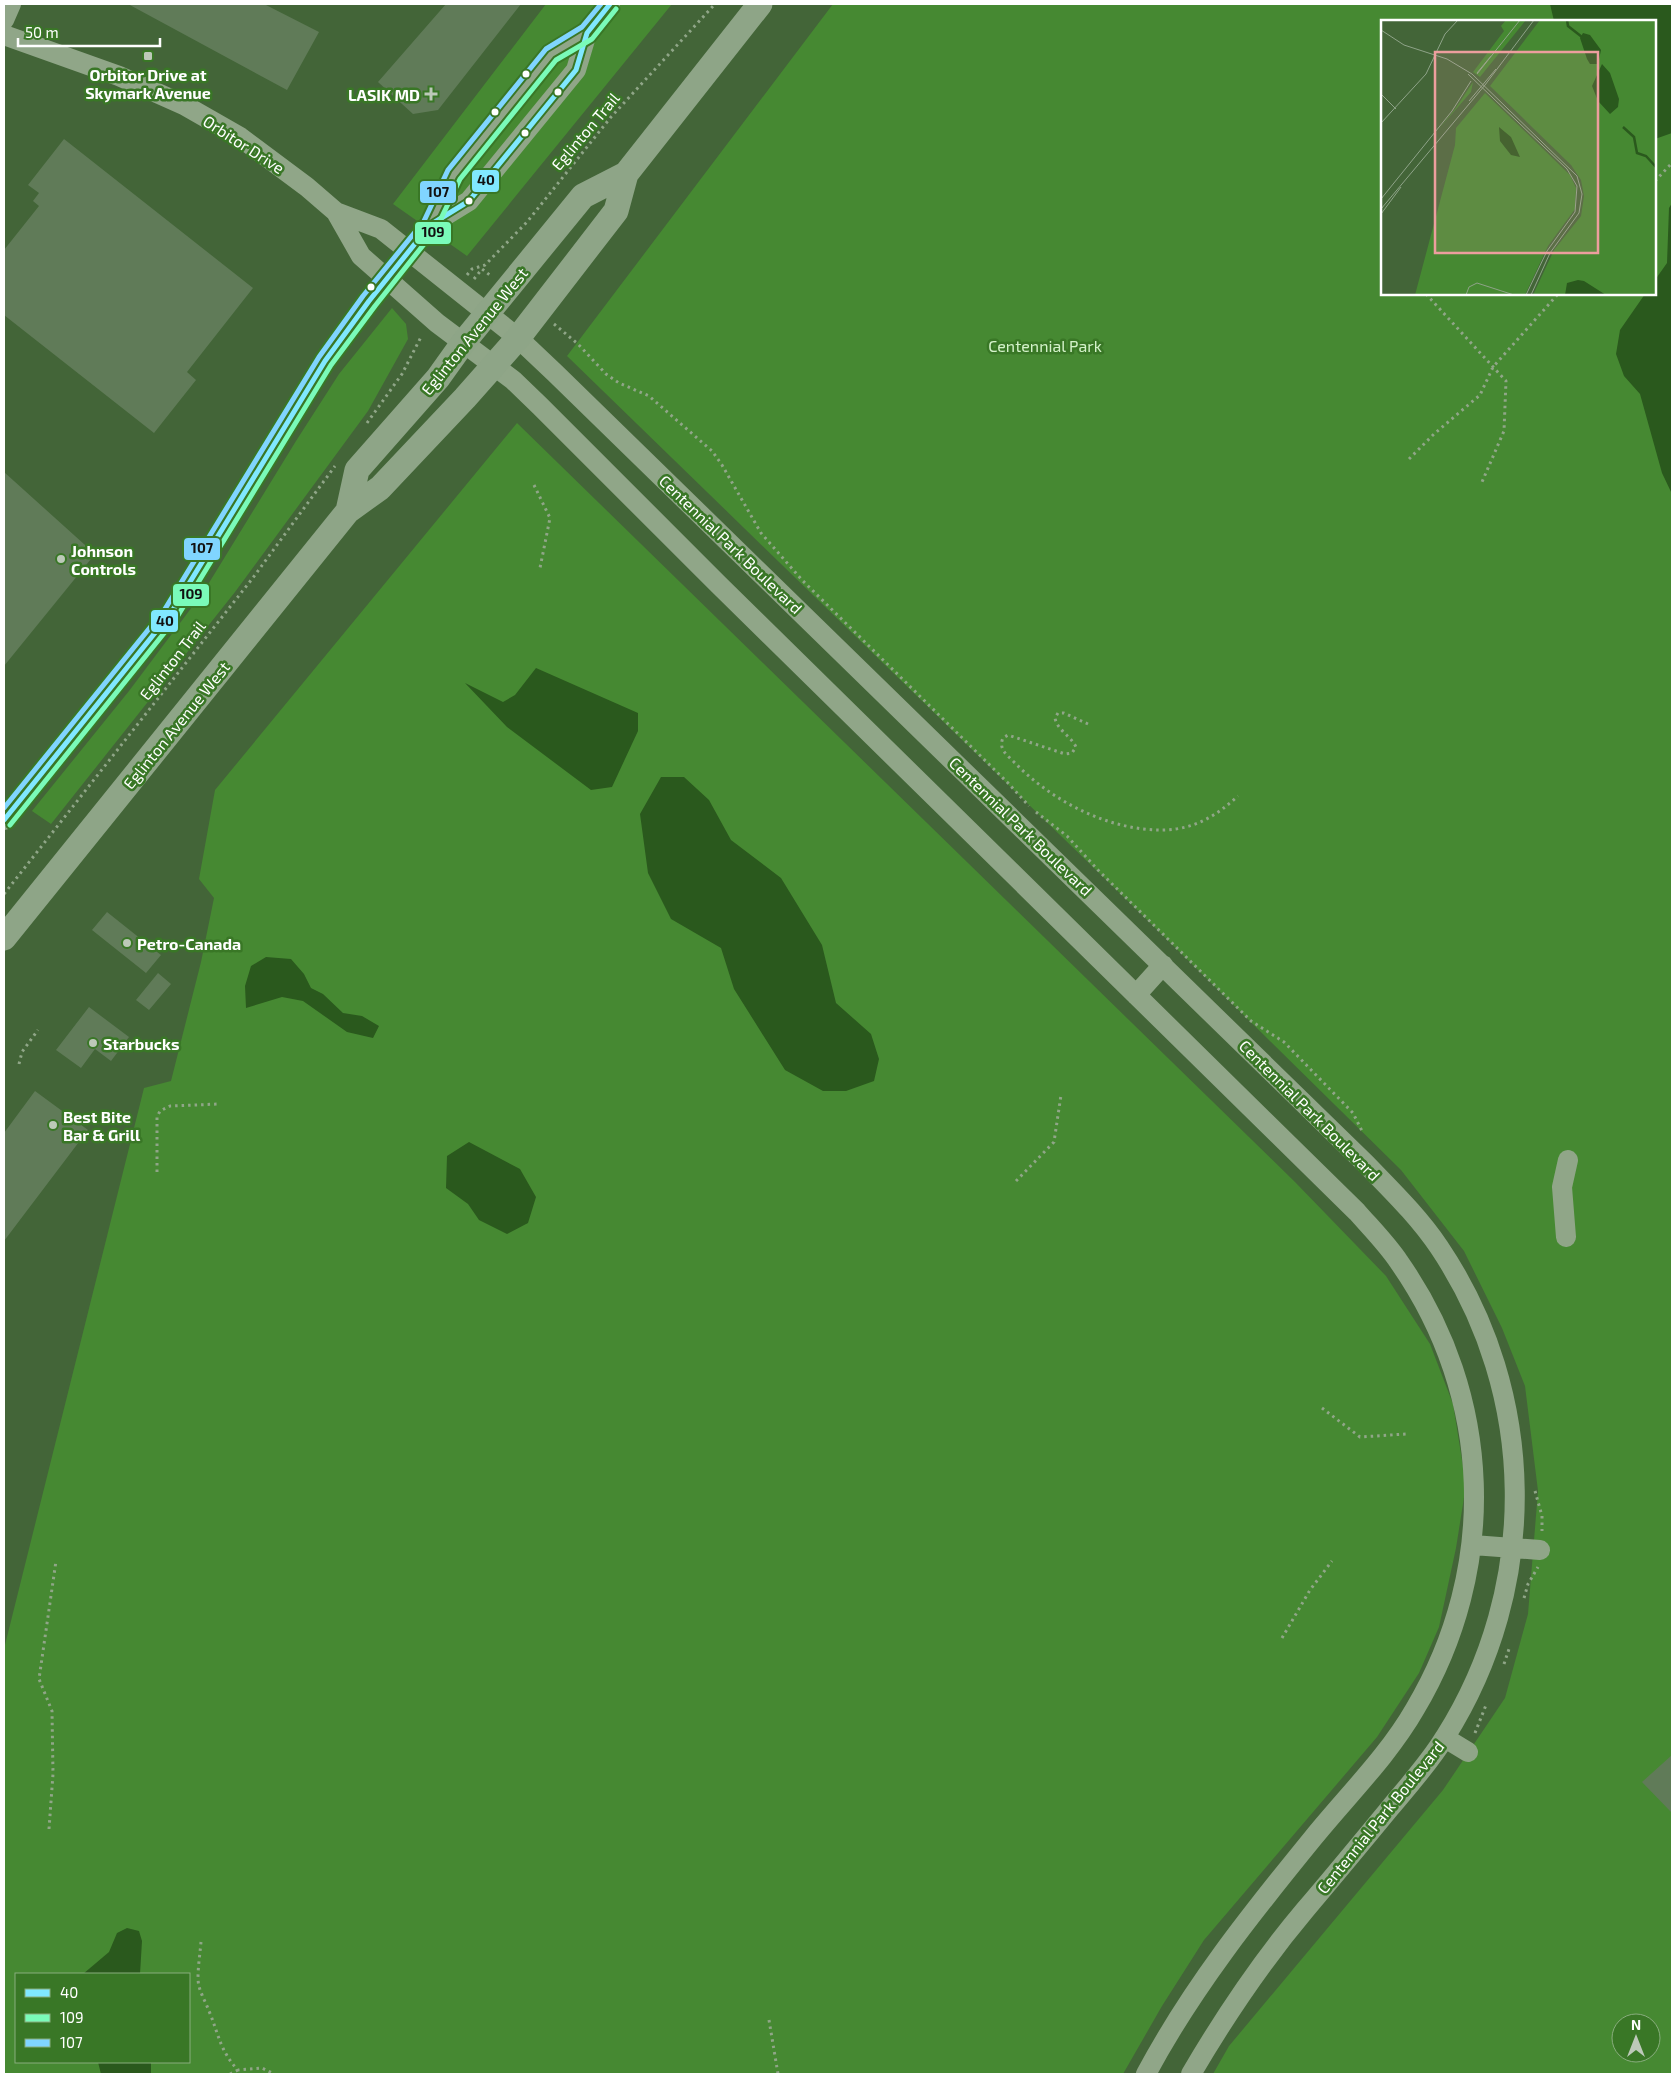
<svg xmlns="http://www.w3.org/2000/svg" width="1676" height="2078" font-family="'Exo 2',sans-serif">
<rect width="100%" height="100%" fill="#436538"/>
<path fill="#468932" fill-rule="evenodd" d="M546,4H672L467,256L393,204Z
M833,4H1672V2074H1213L1229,2046L1443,1790L1505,1698L1528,1614L1538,1491L1525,1386L1502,1328L1464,1251L1401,1170L1128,901L567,356ZM1382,21H1655V294H1382ZM1621,2023H1651V2053H1621Z
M392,308L406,324L408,339L368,411L235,592L51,824L32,811L129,691L204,591L296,441L339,374Z
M517,423L1295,1182L1386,1276L1430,1344L1453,1404L1466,1485L1456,1548L1439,1627L1419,1673L1377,1737L1204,1940L1162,2006L1123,2074H4V1649L144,1088L171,1081L201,962L214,898L199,879L215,790ZM16,1974H189V2062H16Z"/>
<path fill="#2a591d" d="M1550,4H1672V133L1655,139V21H1554Z
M1672,203V494L1662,473L1640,394L1624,376L1616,354L1620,330L1645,294H1655V280L1667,263L1669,208Z
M536,668L638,713V731L612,787L591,790L507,727L465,683L503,702L515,695Z
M661,777H684L709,800L731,840L781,878L822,945L836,1003L871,1034L879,1059L874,1081L846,1091H823L785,1070L734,989L721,948L671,919L648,873L640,814Z
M266,957L291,959L304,974L311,988L323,994L343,1013L362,1016L379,1026L373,1038L347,1032L303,1001L282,997L246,1008L245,986L251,966Z
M469,1142L520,1169L536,1197L528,1223L507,1234L479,1220L468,1204L446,1188L447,1156Z
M127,1928L139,1931L142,1941L140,1974H83L109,1952L117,1933Z
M98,2062H151V2074H101Z"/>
<path fill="#607b58" d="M128,4H264L319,32L287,90Z
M446,4H521L438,110L413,114L378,82Z
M64,139L253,288L187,372L196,380L154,433L4,315V250L39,206L33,201L39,193L28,185Z
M4,472L95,554L4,666Z
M107,912L161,955L146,973L92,930Z
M158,973L171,984L149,1010L136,1000Z
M89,1007L129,1037L111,1061L95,1049L81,1068L56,1050Z
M35,1091L88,1130L4,1241V1133Z
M1672,1755V1813L1642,1782Z"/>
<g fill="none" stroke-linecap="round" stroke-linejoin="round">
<path stroke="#5f7c56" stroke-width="20" stroke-dasharray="20 10" stroke-linecap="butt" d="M369,301L430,225"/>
<path stroke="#90a688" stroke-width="3" stroke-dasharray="2.5 4" stroke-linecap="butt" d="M1655,181L1672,163
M467,275L472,269L485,265L527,222L611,117L715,4
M474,279L482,269L491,276
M1426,294L1506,381L1504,431L1482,482
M554,324L578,344L606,374L619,383L649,396L712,451L722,465L761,533L802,580L1008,783L1029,806
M367,423L402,374L422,335
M1409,459L1434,434L1480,395L1493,367L1558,294
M534,485L550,518L540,568
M1088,724L1064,713H1058L1055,718C1057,730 1071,736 1076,747L1072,753L1065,754L1008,735L1003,738C998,749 1007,755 1015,763C1052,801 1109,831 1164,830C1195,829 1216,816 1238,796
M1036,812L1067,836L1098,870L1251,1021L1284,1042L1353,1113L1363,1133
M4,894L252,579L335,466
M19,1064L22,1052L38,1030
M157,1172V1117L160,1111L170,1106L219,1104
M1016,1181L1054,1142L1061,1095
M1322,1408L1360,1437L1406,1434
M1535,1491L1542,1516V1531
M1524,1598L1528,1584L1538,1567
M1282,1638L1310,1590L1332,1561
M1504,1664L1509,1649
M1475,1733L1486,1705
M49,1829L53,1774L52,1711L39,1679L56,1561
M201,1942C200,1954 198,1966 198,1978C198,1990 205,2000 209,2011C219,2035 220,2051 238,2070L262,2068L274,2074
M769,2020L778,2074
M230,2074L238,2070"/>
<path stroke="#90a688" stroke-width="20" d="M4,20L11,4
M4,35L119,76L184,105L240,137L307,187L336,212L361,256L437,323L513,380L540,406L719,585L1357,1212C1371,1228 1387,1244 1399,1262C1493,1396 1499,1568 1415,1709C1388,1756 1347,1796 1313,1838C1251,1914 1192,1988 1146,2074
M336,212L381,229L518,338L555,373L1366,1164C1392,1191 1418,1216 1439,1247C1538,1394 1540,1587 1445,1737C1430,1762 1409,1785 1390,1808C1362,1842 1334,1876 1305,1910C1262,1961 1225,2016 1191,2074
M430,225L454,175L551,54L587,33L610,4
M430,225L469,201L576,70L587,33
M4,820L171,613L325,361L369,301
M1136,995L1163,965
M1566,1237L1562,1187L1568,1160
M1473,1545L1540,1550
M1445,1738L1468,1752"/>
<path stroke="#8ea587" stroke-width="25" d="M348,511L357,470L438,378L463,343L583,196L626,174
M4,938L348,511L380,488L465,398L518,338L616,211L626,174L760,4"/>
<defs>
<path id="bus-1" d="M4,820L171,613L325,361L369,301L430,225L469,201L576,70L587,33L610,4"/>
<path id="bus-2" d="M10,825L177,617L331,365L375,306L436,229L460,179L556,60L592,39L616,9"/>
<path id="bus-3" d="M4,808L165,609L319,357L363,296L424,221L448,170L546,49L582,27L601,4"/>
</defs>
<use href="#bus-1" stroke="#397726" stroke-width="9"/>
<use href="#bus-2" stroke="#397726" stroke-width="9"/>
<use href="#bus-3" stroke="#397726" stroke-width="9"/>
<use href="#bus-1" stroke="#80e8ff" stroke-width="5"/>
<use href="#bus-2" stroke="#7afbb9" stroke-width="5"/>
<use href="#bus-3" stroke="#80d5ff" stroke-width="5"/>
</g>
<g fill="#bdc9b9" stroke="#397726" stroke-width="2">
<rect x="143" y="51" width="10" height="10" rx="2.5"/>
<path d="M428.5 86.5h5v5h5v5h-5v5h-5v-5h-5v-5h5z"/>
<circle cx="61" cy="559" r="5"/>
<circle cx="127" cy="943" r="5"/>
<circle cx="93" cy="1043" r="5"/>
<circle cx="53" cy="1125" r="5"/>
</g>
<g fill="#fff" stroke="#397726" stroke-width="2">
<circle cx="526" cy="74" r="4.5"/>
<circle cx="558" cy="92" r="4.5"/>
<circle cx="495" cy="112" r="4.5"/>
<circle cx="525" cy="133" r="4.5"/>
<circle cx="469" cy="201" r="4.5"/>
<circle cx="371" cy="287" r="4.5"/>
</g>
<g text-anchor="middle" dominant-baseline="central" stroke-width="5" stroke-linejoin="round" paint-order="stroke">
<g font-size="16" font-weight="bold" fill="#fff" stroke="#397726" text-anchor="start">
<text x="148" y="74" text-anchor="middle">Orbitor Drive at<tspan x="148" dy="18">Skymark Avenue</tspan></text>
<text x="420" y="94" text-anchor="end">LASIK MD</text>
<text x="71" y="550">Johnson<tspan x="71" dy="18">Controls</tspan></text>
<text x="137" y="943">Petro-Canada</text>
<text x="103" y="1043">Starbucks</text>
<text x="63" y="1116">Best Bite<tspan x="63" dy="18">Bar &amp; Grill</tspan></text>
</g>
<g font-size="16" fill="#fff" stroke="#397726">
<text transform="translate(585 131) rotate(-50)">Eglinton Trail</text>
<text transform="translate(244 144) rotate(33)">Orbitor Drive</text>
<text transform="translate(474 331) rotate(-51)">Eglinton Avenue West</text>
<text transform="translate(731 544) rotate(44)">Centennial Park Boulevard</text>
<text transform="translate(172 660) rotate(-52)">Eglinton Trail</text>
<text transform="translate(176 725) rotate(-51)">Eglinton Avenue West</text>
<text transform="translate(1021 826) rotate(44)">Centennial Park Boulevard</text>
<text transform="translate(1310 1110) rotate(45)">Centennial Park Boulevard</text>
<text transform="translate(1380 1817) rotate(-51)">Centennial Park Boulevard</text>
</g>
<g font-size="16" fill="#d4f2ca" stroke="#397726">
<text x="1045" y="345">Centennial Park</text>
</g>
</g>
<g transform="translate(1381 20)">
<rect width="275" height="275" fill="#436538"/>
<path d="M125,0H145L99,57L92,52L123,11L120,6ZM159,0H275V275H152L173,230L200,196L203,176L200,160L190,145L109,66ZM92,62L90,72L57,110L74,89ZM104,73L189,155L195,168L194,189L167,226L144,275H34L74,125L75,108Z" fill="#468932"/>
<path d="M202,13L209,15L220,30L217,44H209L206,39L199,18ZM221,44L229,53L238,79L237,87L229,94L217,81L211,66ZM118,107L130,117L139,137L130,135L119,121ZM197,260L203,261L225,275H184L186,263Z" fill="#2a591d"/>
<path fill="none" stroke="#2a591d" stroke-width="2.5" d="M186,0L187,6L201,17M242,107L253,117L256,133L265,136L275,147"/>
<path fill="none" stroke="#8ea388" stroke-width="1" d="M0,10L23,25L66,39L91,54L196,156L201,174L198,193L169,233L150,275M96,53L110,36M87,54L186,149L196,166L194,192L166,231L145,275M96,54L139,0M0,74L15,89M88,81L115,49M0,103L45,54L64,14L77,0M0,179L71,91L90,61M0,189L104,65L153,0M0,194L20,167M85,275L88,267L96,263L133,275"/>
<path fill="#ed9e9e" fill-opacity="0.15" stroke="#ed9e9e" stroke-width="2.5" d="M54,32H217V233H54Z"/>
<rect width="275" height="275" fill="none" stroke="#fff" stroke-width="2.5"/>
</g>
<g stroke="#397726" stroke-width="2">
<rect x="471" y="169" width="29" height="24" rx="5" fill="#80e8ff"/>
<rect x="419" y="180" width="38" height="24" rx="5" fill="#80d5ff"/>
<rect x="414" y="221" width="38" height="24" rx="5" fill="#7afbb9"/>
<rect x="183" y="537" width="38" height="24" rx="5" fill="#80d5ff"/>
<rect x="172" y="583" width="38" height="24" rx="5" fill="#7afbb9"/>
<rect x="150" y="609" width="29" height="24" rx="5" fill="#80e8ff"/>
</g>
<g font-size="14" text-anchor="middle" font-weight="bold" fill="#111">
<text x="486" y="185">40</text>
<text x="438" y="197">107</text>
<text x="433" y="237">109</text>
<text x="202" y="553">107</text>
<text x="191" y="599">109</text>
<text x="165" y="626">40</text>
</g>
<rect width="1676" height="2078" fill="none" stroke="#ffffff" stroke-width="10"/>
<rect x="15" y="1973" width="175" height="90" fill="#397726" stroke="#88ad7d"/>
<rect x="25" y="1989" width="25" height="8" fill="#80e8ff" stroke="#88ad7d"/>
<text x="60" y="1998" font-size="15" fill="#ffffff">40</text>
<rect x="25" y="2014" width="25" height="8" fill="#7afbb9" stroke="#88ad7d"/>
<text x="60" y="2023" font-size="15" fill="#ffffff">109</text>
<rect x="25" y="2039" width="25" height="8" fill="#80d5ff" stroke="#88ad7d"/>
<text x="60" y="2048" font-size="15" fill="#ffffff">107</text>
<g transform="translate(1636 2038)"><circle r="24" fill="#397726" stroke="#88ad7d"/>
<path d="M0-4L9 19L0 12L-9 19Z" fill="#bdc9b9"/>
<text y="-8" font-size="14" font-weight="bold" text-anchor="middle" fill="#ffffff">N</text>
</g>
<path d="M18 38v8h142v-8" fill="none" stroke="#ffffff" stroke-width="2.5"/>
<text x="25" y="38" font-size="15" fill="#ffffff" stroke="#397726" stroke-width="4" paint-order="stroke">50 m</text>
</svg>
